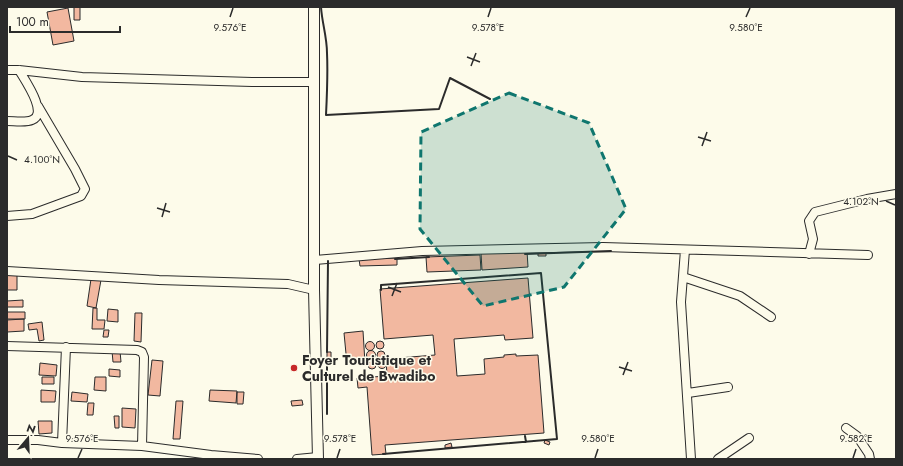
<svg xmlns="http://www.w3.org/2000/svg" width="903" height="466" font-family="Jost,sans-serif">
<rect width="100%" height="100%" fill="#fdfbea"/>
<path fill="#f2b8a0" stroke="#2b2b2b" d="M74,7H80V20H74Z
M68,8L74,41L53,45L47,12Z
M527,251L528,267L482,270L481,253Z
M538,253H546V256H538Z
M480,255L481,270L427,272L426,257Z
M397,258V265L360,266L359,259Z
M7,273H17V290H7Z
M528,278L533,338L505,340L504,335L454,339L457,376L485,374L484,359L504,357V355L516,354V356L538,355L544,433L385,445L386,454L372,455L367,387L358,388L357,378L387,376L386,359L435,355L433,335L384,339L380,289Z
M91,279L101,280L96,308L87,306Z
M23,300V307H7V301Z
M93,308H97V320H105L104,329H92Z
M108,309L118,310V322L107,321Z
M7,312H25V319H7Z
M135,313H142L141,342L134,341Z
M24,319V331L7,332V320Z
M42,322L44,340L39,341L37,329L29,330L28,324Z
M104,330H109L108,337H103Z
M363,331L365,363L347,364L344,333Z
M376 345a4 4 0 1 1 8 0a4 4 0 1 1-8 0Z
M365.5 346a4.5 4.5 0 1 1 9 0a4.5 4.5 0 1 1-9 0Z
M366.5 355a4.5 4.5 0 1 1 9 0a4.5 4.5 0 1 1-9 0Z
M112,351H120L121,362H113Z
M377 355a4 4 0 1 1 8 0a4 4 0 1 1-8 0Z
M327,352H331V360H327Z
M377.5 364a4.5 4.5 0 1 1 9 0a4.5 4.5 0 1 1-9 0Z
M152,360L163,361L160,396L148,395Z
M368 365a4 4 0 1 1 8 0a4 4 0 1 1-8 0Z
M40,363L57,365L56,376L39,375Z
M109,369L120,370V377L109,376Z
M42,377H54V384H42Z
M95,377H106V391L94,390Z
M41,390L56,391L55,402H41Z
M210,390L237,391L236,403L209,401Z
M72,392L88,394L87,402L71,401Z
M237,392H244L243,404H237Z
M302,400L303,405L292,406L291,401Z
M176,401H183L180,439H173Z
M88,403H94L93,415H87Z
M122,408L136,409L135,428L122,427Z
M114,416H119V428H115Z
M38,421H52V433L39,434Z
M545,440L550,442L549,445L544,443Z
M451,443L452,447L445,448V445Z"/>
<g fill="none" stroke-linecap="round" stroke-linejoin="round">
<defs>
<path id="minor" d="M7,70H19L82,77L252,82H314
M7,121C14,121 26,123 32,120C49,114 24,79 19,70
M7,216L32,214L81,196L85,189L75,169L38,106
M685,250L681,302L691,459
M809,254L813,239L809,221L815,212L867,199L896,194
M315,260L422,251L603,247L868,255
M7,271L159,280L288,284L314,290
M683,277L740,296L771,317
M7,346L137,350L142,352L144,357L142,446
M688,393L728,387
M846,428L857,436L869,454L870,459
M7,440H38L62,443L142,446L211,455L258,459
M62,443L66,347
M297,459L318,457
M718,459L749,438"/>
<path id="major" d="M314,7V290L318,459"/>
</defs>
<use href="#minor" stroke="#2b2b2b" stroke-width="10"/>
<use href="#major" stroke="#2b2b2b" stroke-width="12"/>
<use href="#minor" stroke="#fdfbea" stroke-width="8"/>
<use href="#major" stroke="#fdfbea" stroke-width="10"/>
<path stroke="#2b2b2b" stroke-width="2" d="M321,7C322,23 327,37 327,53C328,74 327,95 326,115L439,109L450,78L490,99
M525,254L611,251
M395,259L429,257
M381,290V285L541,273L557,439L383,454
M327,352L328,261
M327,414V360
M525,436L526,442"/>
</g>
<path fill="#0f766e" fill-opacity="0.2" stroke="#0f766e" stroke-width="3" stroke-dasharray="8 5" stroke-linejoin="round" d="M509,93L589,123L626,209L564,287L483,306L420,229L421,132Z"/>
<path fill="none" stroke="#2b2b2b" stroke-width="1.5" d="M230,17L233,8M488,17L491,8M746,17L750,8M467,57L480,62M471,66L476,53M698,137L711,141M702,146L707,132M8,156L17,160M886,201L895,205M157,208L170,212M162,217L166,203M388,287L401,292M392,296L397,283M619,367L632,371M623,375L628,362M78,458L82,449M337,458L340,449M595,458L598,449M853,458L856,449"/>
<circle fill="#c62828" stroke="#fdfbea" stroke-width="1.5" cx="294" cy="368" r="4"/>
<g text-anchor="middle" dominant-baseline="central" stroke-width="3" stroke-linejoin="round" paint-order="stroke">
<g font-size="14" font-weight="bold" fill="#2b2b2b" stroke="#fdfbea" text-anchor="start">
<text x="302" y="360">Foyer Touristique et<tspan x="302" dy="16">Culturel de Bwadibo</tspan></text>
</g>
</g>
<g font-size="10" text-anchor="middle" fill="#2b2b2b" stroke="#fdfbea" stroke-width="3" stroke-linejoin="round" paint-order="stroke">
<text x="230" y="31">9.576°E</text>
<text x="488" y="31">9.578°E</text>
<text x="746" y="31">9.580°E</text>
<text x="42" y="163">4.100°N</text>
<text x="861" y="205">4.102°N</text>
<text x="82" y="442">9.576°E</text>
<text x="340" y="442">9.578°E</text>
<text x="598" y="442">9.580°E</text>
<text x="856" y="442">9.582°E</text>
</g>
<rect width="903" height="466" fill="none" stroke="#2b2b2b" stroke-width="16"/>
<g transform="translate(28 438) rotate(19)" stroke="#fdfbea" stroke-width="3" paint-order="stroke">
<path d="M0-3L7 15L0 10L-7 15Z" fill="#2b2b2b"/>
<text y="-6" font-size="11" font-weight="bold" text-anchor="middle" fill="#2b2b2b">N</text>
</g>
<path d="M10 26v6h110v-6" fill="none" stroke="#2b2b2b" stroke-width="2"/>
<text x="16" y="26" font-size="12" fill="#2b2b2b" stroke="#fdfbea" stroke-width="3" paint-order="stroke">100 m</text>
</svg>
